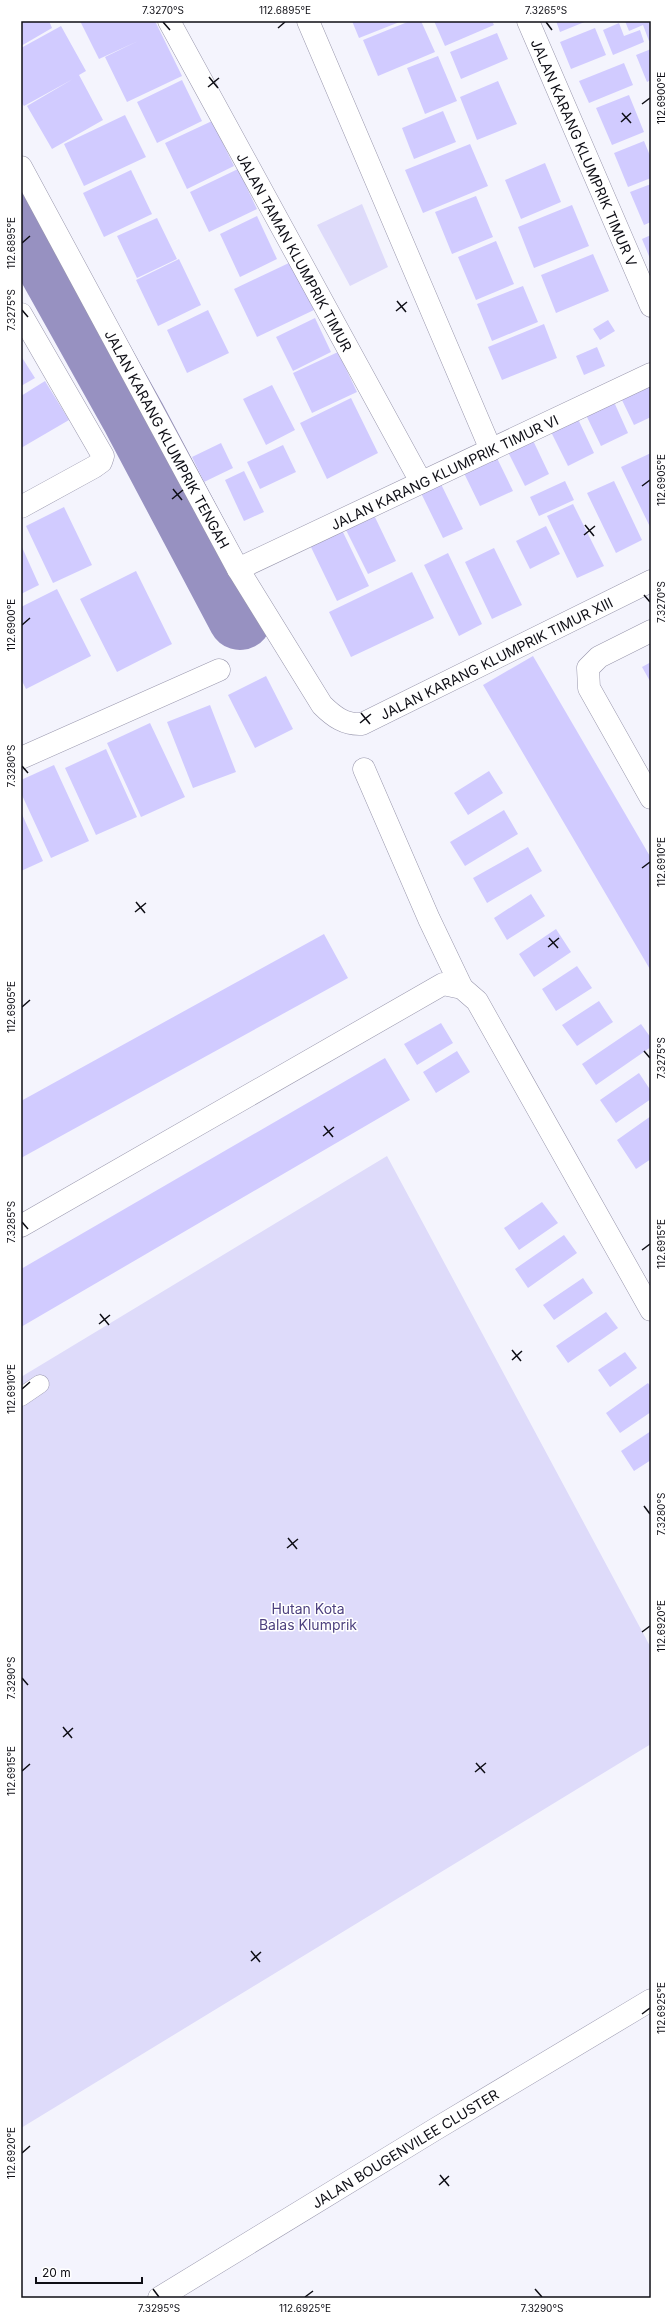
<svg xmlns="http://www.w3.org/2000/svg" width="672" height="2319" font-family="Inter,sans-serif">
<rect width="100%" height="100%" fill="#f4f4fd"/>
<path fill="#dedbfa" d="M362,204L388,267L350,286L317,225Z
M387,1156L651,1648V1744L21,2128V1377Z"/>
<g fill="none" stroke-linecap="round" stroke-linejoin="round">
<path stroke="#9791c1" stroke-width="64" d="M21,216L134,418L240,618"/>
</g>
<path fill="#d1cbff" d="M21,21H49L52,28L21,46Z
M80,21H155L182,76L127,102L105,57L138,41L99,59Z
M352,21H402L359,38Z
M410,21H421L435,52L378,76L363,40Z
M434,21H492L494,25L445,46Z
M556,21H587L560,32Z
M625,21H651V40L649,41L643,25L629,31Z
M619,23L624,36L640,30L644,42L613,55L603,30Z
M61,26L86,71L79,75L103,120L52,149L27,106L73,79L24,106L21,102V48Z
M595,28L606,55L571,69L560,42Z
M497,33L508,59L461,79L450,52Z
M651,49V80L647,82L636,55Z
M438,56L457,101L425,114L407,68Z
M624,63L633,85L589,103L579,81Z
M182,80L202,121L157,143L137,102Z
M498,81L517,124L477,140L460,97Z
M629,95L644,132L612,145L596,108Z
M443,111L456,142L414,159L402,128Z
M125,115L146,157L84,186L64,144Z
M212,121L234,166L187,189L165,143Z
M644,141L651,158V178L628,187L614,153Z
M470,144L488,186L423,213L405,170Z
M545,163L561,202L521,219L505,180Z
M238,169L257,209L209,232L190,192Z
M131,170L152,214L104,237L83,193Z
M651,184V222L644,225L630,192Z
M476,196L493,237L452,254L435,212Z
M572,205L589,246L534,268L518,227Z
M257,216L277,259L240,277L220,234Z
M157,218L177,259L137,278L117,236Z
M651,235V261L642,239Z
M496,241L514,284L476,300L458,257Z
M593,254L609,291L556,313L541,275Z
M179,259L201,305L158,326L136,280Z
M291,262L314,310L257,337L234,289Z
M523,286L538,322L492,341L477,304Z
M208,310L229,353L187,373L167,330Z
M315,318L331,352L293,371L276,337Z
M608,320L615,331L600,340L593,329Z
M544,324L557,358L502,380L488,347Z
M597,347L605,366L584,375L576,356Z
M338,352L357,392L312,413L293,373Z
M21,356L35,378L21,386Z
M45,381L69,420L21,448V396Z
M651,383V417L634,425L621,398Z
M272,385L295,430L266,445L243,399Z
M351,398L378,453L327,479L300,423Z
M614,402L628,433L601,446L586,415Z
M577,417L594,453L568,466L550,430Z
M529,432L549,474L525,486L504,444Z
M221,443L233,468L204,482L192,457Z
M283,445L296,472L260,489L247,462Z
M494,452L513,491L480,506L461,467Z
M651,453V529L621,467Z
M244,471L264,512L244,521L225,480Z
M439,480L463,529L443,538L419,489Z
M565,481L574,500L539,516L530,497Z
M614,481L642,540L616,553L587,493Z
M573,504L604,566L577,578L547,516Z
M64,507L92,565L53,583L26,526Z
M373,513L396,561L368,574L344,526Z
M546,526L560,554L530,569L516,541Z
M341,528L369,586L337,601L309,543Z
M21,545L39,585L21,594Z
M494,548L522,605L492,619L465,562Z
M448,553L482,624L459,636L424,565Z
M136,571L172,644L117,672L80,599Z
M412,572L434,618L351,657L329,612Z
M57,589L91,656L26,689L21,679V607Z
M533,656L651,858V971L483,685Z
M651,662V683L642,667Z
M266,676L293,729L255,748L228,695Z
M210,705L236,772L193,788L167,722Z
M150,723L185,797L141,817L107,743Z
M106,749L137,817L96,835L65,768Z
M54,765L89,841L51,858L21,793V780Z
M489,771L503,793L468,815L454,793Z
M504,810L518,834L465,866L450,842Z
M21,812L43,861L21,871Z
M528,847L542,871L487,903L473,878Z
M531,894L545,916L507,940L494,918Z
M556,929L571,952L534,977L519,954Z
M324,934L348,978L21,1158V1101Z
M577,966L592,988L556,1011L542,989Z
M599,1001L613,1022L577,1046L562,1025Z
M441,1023L453,1043L417,1065L404,1044Z
M641,1024L651,1038V1047L596,1085L582,1064Z
M457,1051L470,1072L436,1093L423,1072Z
M385,1058L410,1100L21,1327V1269Z
M639,1073L651,1091V1099L616,1123L600,1100Z
M651,1116V1159L636,1169L617,1140Z
M542,1202L558,1223L519,1250L504,1228Z
M564,1235L577,1253L528,1288L515,1269Z
M583,1278L593,1293L554,1320L543,1305Z
M606,1312L618,1328L568,1363L556,1346Z
M625,1352L637,1368L610,1387L598,1370Z
M648,1383L651,1387V1412L620,1433L606,1413Z
M651,1431V1460L634,1471L621,1451Z"/>
<g fill="none" stroke-linecap="round" stroke-linejoin="round">
<defs>
<path id="service" d="M21,1397L40,1384"/>
<g id="minor">
<path id="s1" d="M169,21L421,482"/>
<path d="M308,21L491,450"/>
<path id="s2" d="M528,21L651,306"/>
<path id="s3" d="M21,167L238,569L322,705C334,717 345,725 362,724L651,581"/>
<path d="M21,314L103,456L101,462L94,467L21,507"/>
<path id="s4" d="M238,569L651,374"/>
<path d="M651,631L599,657L588,668L589,688L651,798"/>
<path d="M21,758L219,670"/>
<path d="M364,769L429,919L462,988"/>
<path d="M21,1226L443,984L462,988L477,1001L651,1310"/>
<path id="s5" d="M159,2298L434,2130L651,2000"/>
</g>
</defs>
<use href="#service" stroke="#9997ad" stroke-width="19"/>
<use href="#minor" stroke="#9997ad" stroke-width="23"/>
<use href="#service" stroke="#fff" stroke-width="18"/>
<use href="#minor" stroke="#fff" stroke-width="22"/>
</g>
<path fill="none" stroke="#0e0e15" stroke-width="1.5" d="M163,22L170,30M546,22L552,30M278,28L285,22M209,77L218,88M208,87L219,78M642,104L650,98M622,113L631,123M621,122L631,113M22,243L30,236M397,301L406,312M22,310L28,317M396,311L407,302M642,486L650,480M173,489L182,500M172,499L183,490M585,525L594,536M584,535L595,526M644,595L650,602M22,625L30,618M361,713L370,724M360,723L371,714M22,766L28,773M642,868L650,862M136,902L145,913M135,912L146,903M549,938L558,948M548,947L559,938M22,1007L30,1000M644,1051L650,1058M324,1126L333,1137M323,1136L334,1127M22,1222L28,1229M642,1250L650,1244M100,1314L109,1325M99,1324L110,1315M512,1350L521,1361M512,1360L522,1351M22,1389L30,1382M644,1506L650,1514M288,1538L297,1549M287,1548L298,1539M642,1632L650,1626M22,1678L28,1685M63,1727L72,1738M63,1737L73,1728M476,1763L485,1773M22,1771L30,1764M475,1772L486,1763M251,1951L260,1962M251,1961L261,1952M642,2014L650,2008M22,2153L30,2146M440,2175L449,2186M439,2185L449,2176M153,2289L159,2297M535,2289L542,2297M305,2297L313,2291"/>
<g text-anchor="middle" dominant-baseline="central" stroke-width="3" stroke-linejoin="round" paint-order="stroke">
<g font-size="14" fill="#0e0e15" stroke="#fff">
<text stroke="none"><textPath href="#s2" startOffset="143">JALAN KARANG KLUMPRIK TIMUR V</textPath></text>
<text stroke="none"><textPath href="#s1" startOffset="263">JALAN TAMAN KLUMPRIK TIMUR</textPath></text>
<text stroke="none"><textPath href="#s3" startOffset="309">JALAN KARANG KLUMPRIK TENGAH</textPath></text>
<text stroke="none"><textPath href="#s4" startOffset="228">JALAN KARANG KLUMPRIK TIMUR VI</textPath></text>
<text stroke="none"><textPath href="#s3" startOffset="812">JALAN KARANG KLUMPRIK TIMUR XIII</textPath></text>
<text stroke="none"><textPath href="#s5" startOffset="288">JALAN BOUGENVILEE CLUSTER</textPath></text>
</g>
<g font-size="14" fill="#4d417f" stroke="#fff">
<text x="308" y="1608">Hutan Kota<tspan x="308" dy="16">Balas Klumprik</tspan></text>
</g>
</g>
<rect width="672" height="2319" fill="none" stroke="#ffffff" stroke-width="44"/>
<path d="M36 2277v6h106v-6" fill="none" stroke="#0e0e15" stroke-width="2"/>
<text x="42" y="2277" font-size="12" fill="#0e0e15" stroke="#ffffff" stroke-width="3" paint-order="stroke">20 m</text>
<rect x="22" y="22" width="628" height="2275" fill="none" stroke="#0e0e15" stroke-width="1.5"/>
<g font-size="10" text-anchor="middle" fill="#0e0e15">
<text x="163" y="14">7.3270°S</text>
<text x="285" y="14">112.6895°E</text>
<text x="546" y="14">7.3265°S</text>
<text transform="translate(661 98) rotate(-90)" y="4">112.6900°E</text>
<text transform="translate(11 243) rotate(-90)" y="4">112.6895°E</text>
<text transform="translate(11 310) rotate(-90)" y="4">7.3275°S</text>
<text transform="translate(661 480) rotate(-90)" y="4">112.6905°E</text>
<text transform="translate(661 602) rotate(-90)" y="4">7.3270°S</text>
<text transform="translate(11 625) rotate(-90)" y="4">112.6900°E</text>
<text transform="translate(11 766) rotate(-90)" y="4">7.3280°S</text>
<text transform="translate(661 862) rotate(-90)" y="4">112.6910°E</text>
<text transform="translate(11 1007) rotate(-90)" y="4">112.6905°E</text>
<text transform="translate(661 1058) rotate(-90)" y="4">7.3275°S</text>
<text transform="translate(11 1222) rotate(-90)" y="4">7.3285°S</text>
<text transform="translate(661 1244) rotate(-90)" y="4">112.6915°E</text>
<text transform="translate(11 1389) rotate(-90)" y="4">112.6910°E</text>
<text transform="translate(661 1514) rotate(-90)" y="4">7.3280°S</text>
<text transform="translate(661 1626) rotate(-90)" y="4">112.6920°E</text>
<text transform="translate(11 1678) rotate(-90)" y="4">7.3290°S</text>
<text transform="translate(11 1771) rotate(-90)" y="4">112.6915°E</text>
<text transform="translate(661 2008) rotate(-90)" y="4">112.6925°E</text>
<text transform="translate(11 2153) rotate(-90)" y="4">112.6920°E</text>
<text x="159" y="2312">7.3295°S</text>
<text x="305" y="2312">112.6925°E</text>
<text x="542" y="2312">7.3290°S</text>
</g>
</svg>
